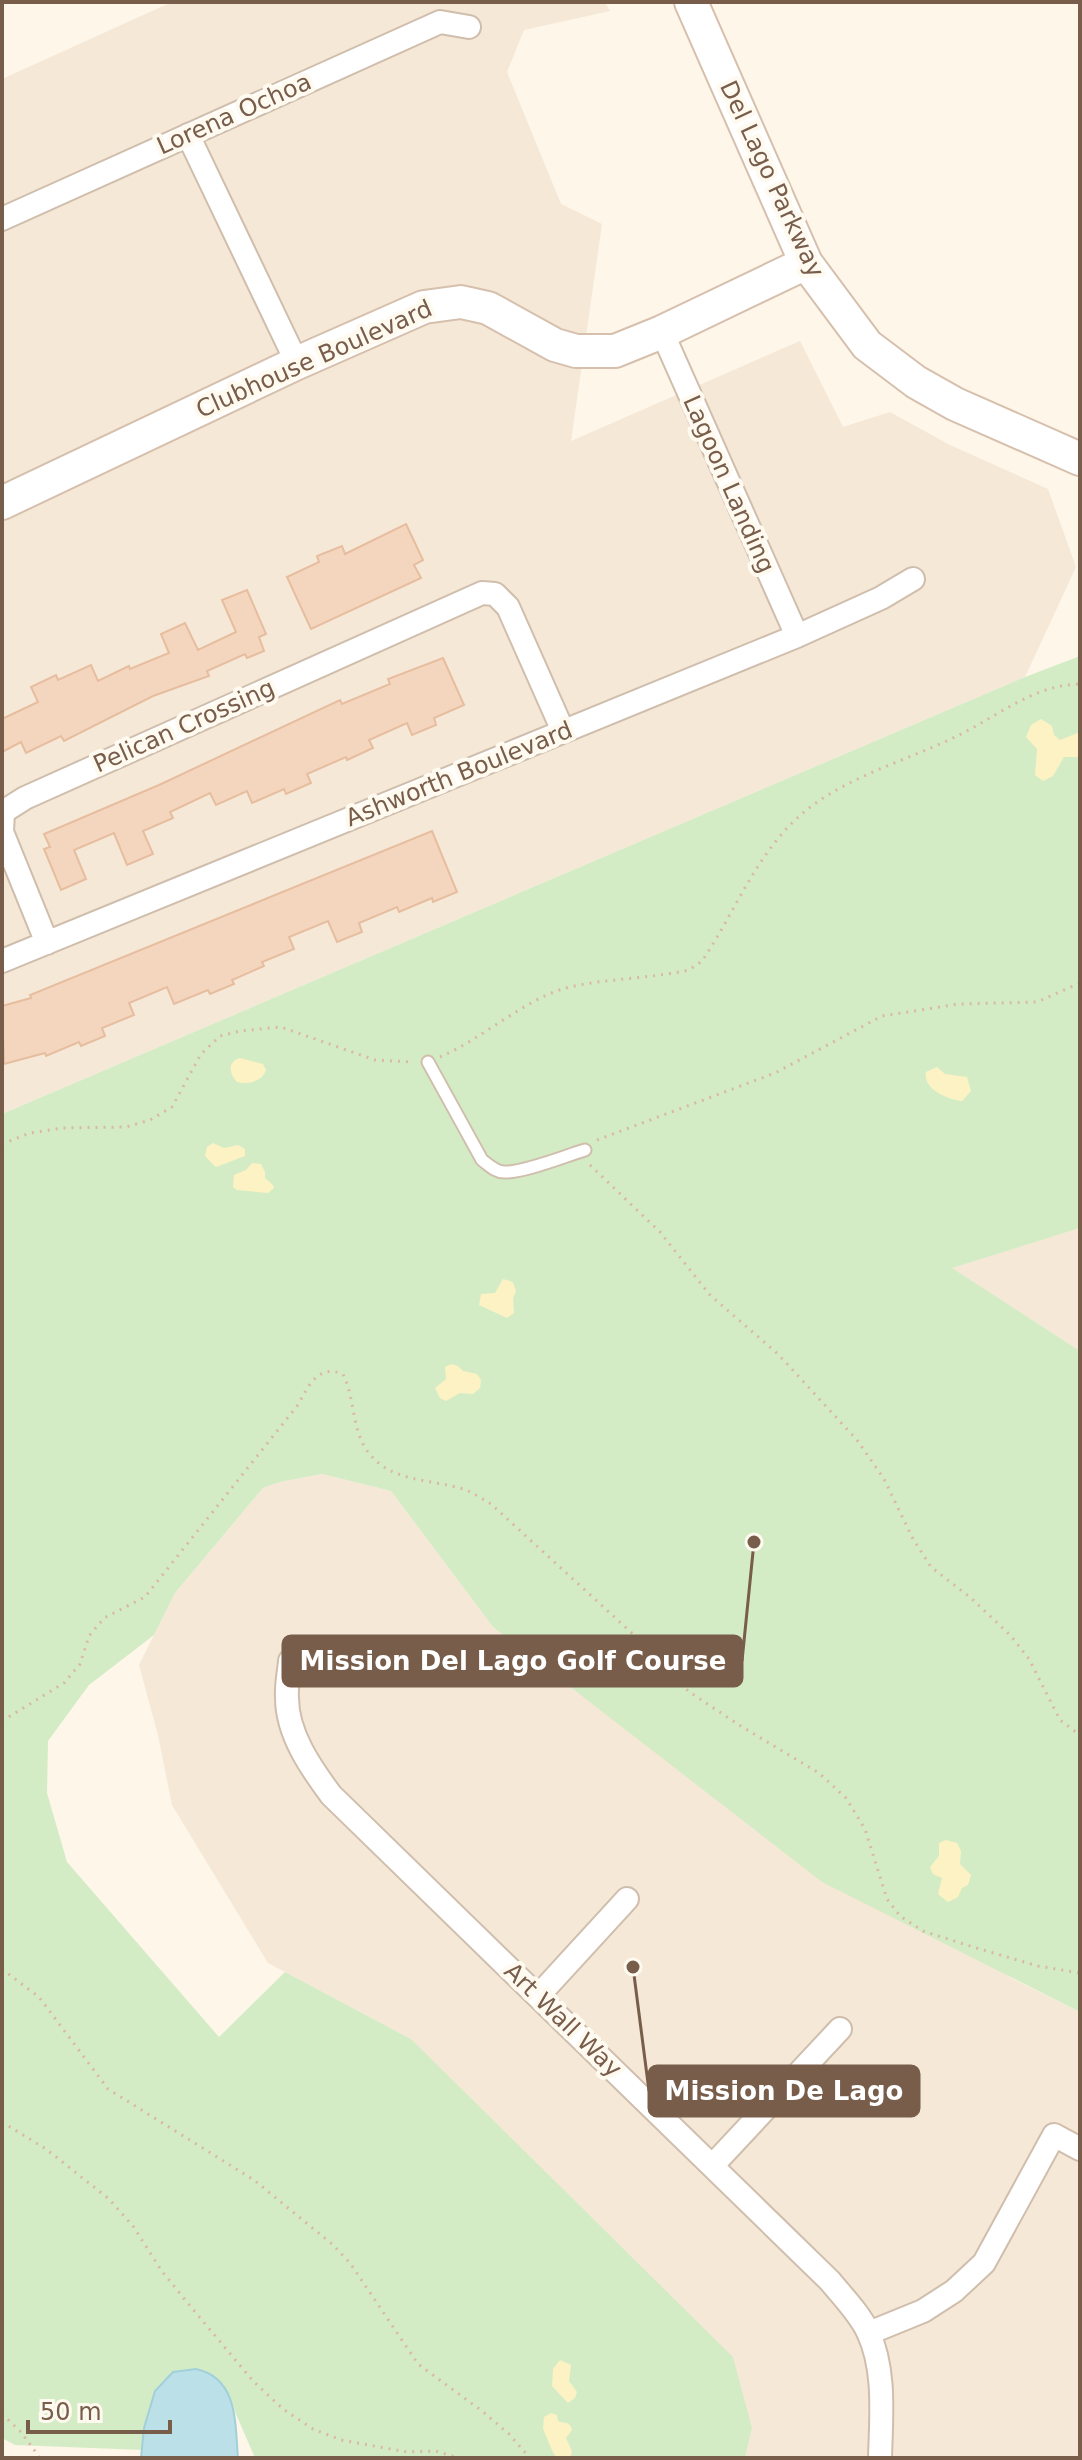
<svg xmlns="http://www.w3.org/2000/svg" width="1082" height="2460" font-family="'DejaVu Sans',sans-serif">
<rect width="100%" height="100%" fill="#fdf6e9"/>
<path fill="#f5e8d7" d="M172,2H605L610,11L524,30L507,72L561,204L602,224L571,441L800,341L843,427L890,412L950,445L1048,489L1076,567L1025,677L2,1114V79Z
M1080,1228V1351L951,1268Z
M322,1474L391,1491L493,1627L1011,1978L1080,2012V2458H745L752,2428L411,2039L268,1963L172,1805L158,1735L139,1665L175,1593L263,1488L280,1482Z"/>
<path fill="#d4ecc6" d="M1080,656V1228L952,1268L1080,1351V2012L822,1882L493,1627L391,1491L322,1474L280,1482L263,1488L175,1593L154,1635L89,1685L48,1741L47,1793L67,1862L219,2037L285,1972L411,2039L733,2357L752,2428L745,2458H255L223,2384L156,2391L144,2427L143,2450L15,2445L2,2438V1114L1025,677Z"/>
<path fill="#fdf2c3" d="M1041,719L1052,726L1054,735L1060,740L1080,732V757H1064L1053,776L1043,781L1035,775L1037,749L1026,737L1031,725Z
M240,1058L263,1064L266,1070C263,1081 248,1085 237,1082C229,1073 227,1062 240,1058Z
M937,1067L945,1074L967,1077L971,1091L962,1101C947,1099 923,1089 926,1072Z
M213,1143L224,1148L238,1145L245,1149V1156L216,1167L205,1156L207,1147Z
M252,1163L261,1164L265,1172V1178L273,1185L274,1188L268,1193L237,1190L233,1187L234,1175L246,1170Z
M503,1279L513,1282L516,1291L513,1298L514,1313L507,1318L479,1305L481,1294L495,1293Z
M451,1364L458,1366L463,1371L477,1374L481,1380L480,1388L473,1394L460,1393L446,1401L440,1398L435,1388L446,1379L445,1367Z
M946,1840L957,1843L961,1851L960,1864L971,1875L968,1885L962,1888L958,1897L948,1902L938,1894L942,1878L933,1874L930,1867L939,1856V1843Z
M560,2360L571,2365L569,2381L577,2392L575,2398L568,2403L552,2386L553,2369Z
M551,2413L557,2415L558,2421C565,2424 570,2421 572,2430L566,2438L572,2451L570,2458H557C552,2453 547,2437 543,2429L544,2417Z"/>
<path fill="#bce0e8" stroke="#a1d0da" stroke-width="2" d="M196,2369C238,2378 235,2423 238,2458H141L144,2428L155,2391L173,2372Z"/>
<path fill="#f4d6bf" stroke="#e7bd9f" stroke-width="2" d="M406,524L423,560L414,565L421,578L311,629L287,577L319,562L317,556L342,546L345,554Z
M247,590L266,634L259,637L264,651L247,658L245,654L207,671L209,676L153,696L64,741L61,736L26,753L21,742L2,752V719L38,702L31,687L56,675L58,680L91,665L98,681L129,666L130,669L169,653L161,634L185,623L198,650L236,632L222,600Z
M443,658L464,705L434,718L436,725L412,735L407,723L369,740L373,748L347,760L346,757L307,774L311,783L286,794L284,789L252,803L247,791L216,805L210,793L170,812L173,818L143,831L153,854L127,865L114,833L74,850L86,879L61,890L44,849L50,847L44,834L159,785L340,700L342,704L390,684L388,679Z
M432,831L457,892L433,902L432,898L399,912L397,907L359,923L362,932L337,942L328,921L289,937L294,949L262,962L264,966L232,980L234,984L210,994L208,990L174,1004L167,987L129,1003L134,1015L102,1028L105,1036L81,1046L79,1042L46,1056L45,1053L4,1064L2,1006L31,998L30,995Z"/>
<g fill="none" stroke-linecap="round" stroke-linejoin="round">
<defs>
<path id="lane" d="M428,1062L482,1160C489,1165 495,1172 504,1172C523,1173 565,1156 585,1150"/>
<path id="street" d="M188,135L297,363
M2,219L440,22L469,27
M662,332L797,636
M47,943L2,832L3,812L25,798L482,593L495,594L508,607L563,731
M2,961L797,636L881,598L913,579
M290,1661C289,1673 286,1686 287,1698C287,1734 311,1768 331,1795L830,2281C843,2297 860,2314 868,2332C886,2370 881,2418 880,2458
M539,1995L627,1899
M712,2166L840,2029
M869,2333L923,2311L954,2291L984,2263L1054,2135L1080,2149"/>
<path id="secondary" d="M691,2L806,263L867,345L916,382L955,404L1080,459
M2,503L297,363L424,307L461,302L488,308L555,345L576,351H615L662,332L806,263"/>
</defs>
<use href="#lane" stroke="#d0bead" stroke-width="15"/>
<use href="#street" stroke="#d0bead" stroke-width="26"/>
<use href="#secondary" stroke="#d6c0ad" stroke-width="36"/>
<path stroke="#d9b9a1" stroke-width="3" stroke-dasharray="2 6" stroke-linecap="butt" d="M440,1057C482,1039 525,999 566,988C606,978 649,979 689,970L702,961C732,917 753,862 792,823C838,777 907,762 963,733C1002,713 1035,685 1080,684
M597,1140L775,1073L882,1016L959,1004L1037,1002L1080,983
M2,1144L30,1133L62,1128L126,1127L150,1120L172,1107L201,1054L220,1036L240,1031L281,1027L375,1060L413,1062
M590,1165L660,1232L710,1295L778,1354L857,1440L884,1479L913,1539L931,1567L971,1598L1011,1636L1029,1659L1060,1720L1080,1735
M2,1721L64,1683L80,1664L89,1636L104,1618L145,1597L297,1406C309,1386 317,1364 343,1374C354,1396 352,1424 364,1446C386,1483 427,1478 463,1489C473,1492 482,1499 491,1504L646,1646L688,1691L739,1725L819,1773L846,1798L865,1829L887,1899L900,1916L923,1931L973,1947L1038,1966L1080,1973
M2,1969L39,1997L108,2089L254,2180L332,2244L350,2263L418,2364L482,2411L509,2434L530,2458
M2,2122L46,2149L109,2199L133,2226L161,2270L186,2301L253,2381L283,2409L313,2429L341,2440L407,2452L436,2451L458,2458
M2,2414L21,2432L40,2458"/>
<use href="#lane" stroke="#fff" stroke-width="11"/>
<use href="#street" stroke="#fff" stroke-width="22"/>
<use href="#secondary" stroke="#fff" stroke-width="32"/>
</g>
<g text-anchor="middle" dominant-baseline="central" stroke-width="8" stroke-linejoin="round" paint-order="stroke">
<g font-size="24" fill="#795d4b" stroke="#fffaf0">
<text transform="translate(234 114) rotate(-24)">Lorena Ochoa</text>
<text transform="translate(772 179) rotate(65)">Del Lago Parkway</text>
<text transform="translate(314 359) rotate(-24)">Clubhouse Boulevard</text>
<text transform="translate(729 484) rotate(66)">Lagoon Landing</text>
<text transform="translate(184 726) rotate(-24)">Pelican Crossing</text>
<text transform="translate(459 774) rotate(-22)">Ashworth Boulevard</text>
<text transform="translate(563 2020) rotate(44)">Art Wall Way</text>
</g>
</g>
<path fill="none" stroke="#795d4b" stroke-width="3" d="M754 1542L742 1661M633 1967L649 2091"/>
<g fill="#795d4b" stroke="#fffaf0" stroke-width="3">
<circle cx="754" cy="1542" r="8"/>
<circle cx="633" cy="1967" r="8"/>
</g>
<g fill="#795d4b" stroke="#795d4b" stroke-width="3">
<rect x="283" y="1636" width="459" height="50" rx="8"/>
<rect x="649" y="2066" width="270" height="50" rx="8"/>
</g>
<g font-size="26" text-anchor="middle" font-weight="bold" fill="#fff">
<text x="513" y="1670">Mission Del Lago Golf Course</text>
<text x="784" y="2100">Mission De Lago</text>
</g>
<rect width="1082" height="2460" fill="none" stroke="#795d4b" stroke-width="8"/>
<path d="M28 2420v12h142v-12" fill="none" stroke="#795d4b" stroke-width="4"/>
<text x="40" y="2420" font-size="24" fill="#795d4b" stroke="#fffaf0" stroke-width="6" paint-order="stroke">50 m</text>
</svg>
